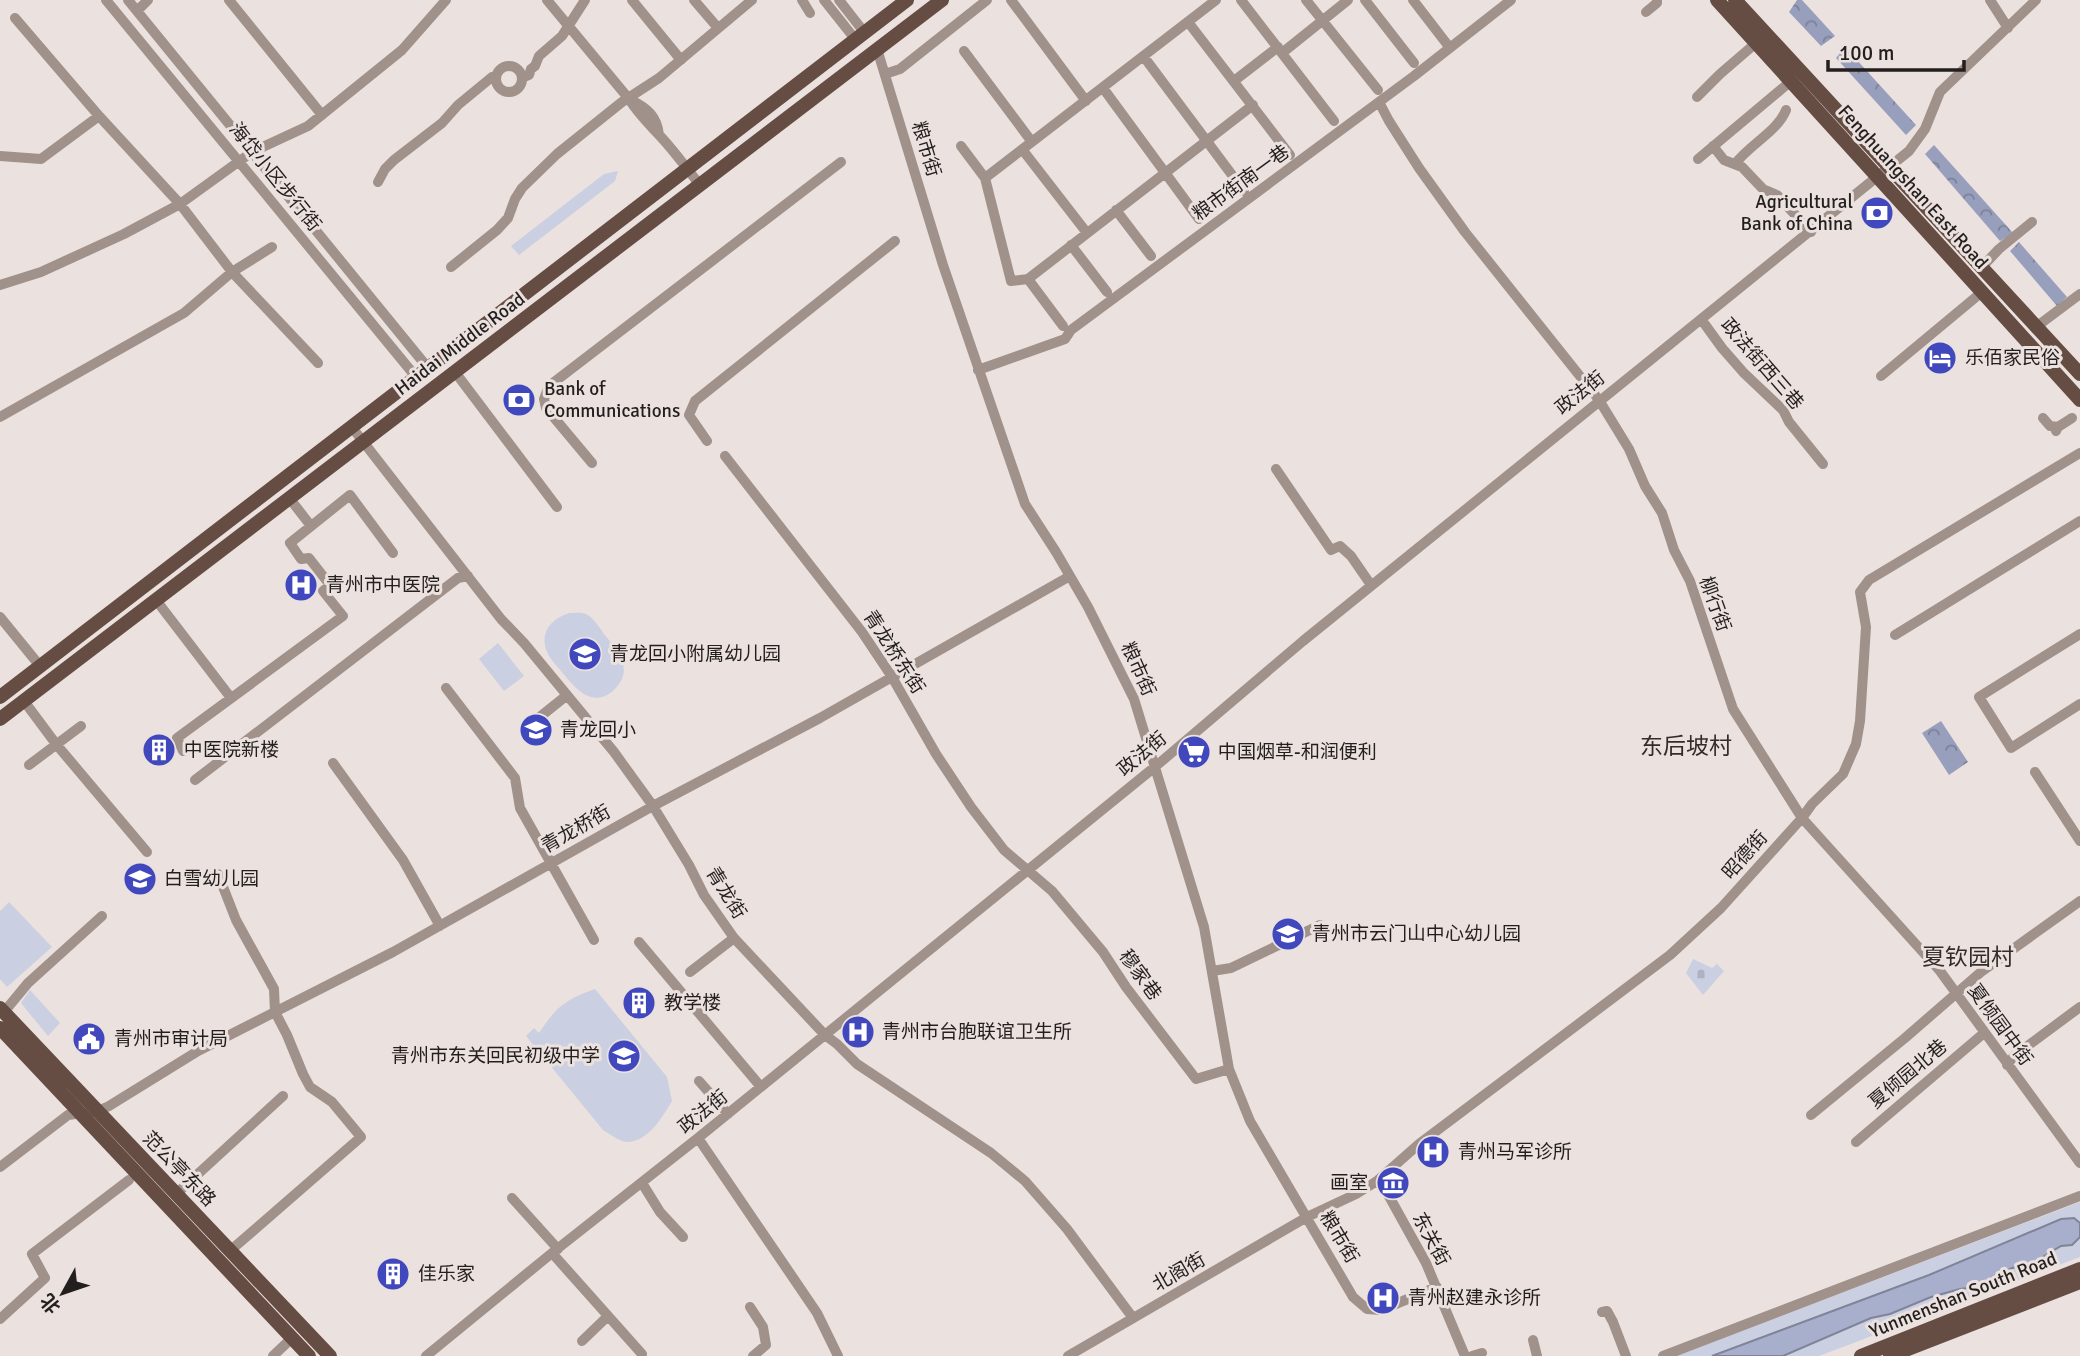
<svg xmlns="http://www.w3.org/2000/svg" width="2080" height="1356" font-family="Signika,'Noto Sans SC',sans-serif">
<defs>
<pattern id="forest-crowns" width="20" height="18" patternUnits="userSpaceOnUse" patternTransform="scale(1.75)"><rect width="20" height="18" fill="#989fbc"/><path d="M2 6a3 3 0 1 1 6 0M12 15a3 3 0 1 1 6 0" fill="none" stroke="#7c8198"/></pattern>
<pattern id="cemetery-stones" width="16" height="16" patternUnits="userSpaceOnUse" patternTransform="scale(1.75)"><rect width="16" height="16" fill="#cacfe2"/><path d="M2 7V4a2 2 0 0 1 4 0v3zM10 15v-3a2 2 0 0 1 4 0v3z" fill="#adb1c1"/></pattern>
</defs>
<rect width="100%" height="100%" fill="#ebe1de"/>
<path fill="#cacfe2" d="M618,171L615,181L519,255L511,246L604,174Z
M570,613C575,613 581,612 586,614C594,618 599,627 604,634C618,651 635,670 614,690C592,710 574,687 561,671C556,665 551,660 548,654C538,634 551,618 570,613Z
M498,643L524,676L504,691L479,659Z
M9,902L52,947L7,987L0,979V911Z
M595,989L667,1077L672,1101C663,1116 649,1141 628,1142C620,1142 610,1134 603,1130L526,1036L534,1028L539,1033C556,1007 565,1000 595,989Z
M30,990L60,1023L48,1036L21,1003Z
M2080,1202V1257L1819,1356H1676Z"/>
<path fill="url(#forest-crowns)" d="M1797,0H1802L1835,36L1821,46L1789,12Z
M1845,47L1916,125L1906,135L1836,58Z
M1934,145L2013,233L2000,241L1925,154Z
M2019,242L2067,297L2057,306L2010,251Z
M1941,721L1968,762L1949,775L1922,733Z"/>
<path fill="url(#cemetery-stones)" d="M1693,959L1712,968L1717,964L1724,971L1703,995L1686,973Z"/>
<path fill="#a8afcd" stroke="#808498" stroke-width="2" d="M2074,1218L2080,1223V1237L2072,1245L2061,1246L2031,1264L2012,1268L1976,1287L1960,1289L1931,1297L1890,1314L1871,1318L1783,1356H1712L1929,1275L2061,1219Z"/>
<g fill="none" stroke-linecap="round" stroke-linejoin="round">
<path stroke="#a0918b" stroke-width="10" d="M106,0L416,377
M128,0L428,368
M229,0L322,115
M547,0L629,99C638,114 649,124 661,137C675,152 687,169 700,185
M632,0L681,60
M694,0L718,28
M802,0L810,13
M824,0L855,39
M839,0L864,32
M1011,0L1086,101
M1241,0L1334,121
M1306,0L1378,90
M1365,0L1414,63
M1413,0L1450,48
M1990,0L2008,28
M137,11L148,0
M1646,12L1657,3V0
M15,18L99,116L180,204L232,272L318,363
M1188,22L1290,155
M877,49L943,265L1025,504L1056,552L1088,607L1134,699L1204,927L1229,1069L1250,1121L1353,1297L1367,1309L1381,1310L1437,1287
M964,51L1032,142
M1282,53L1348,0
M1144,57L1244,191
M496 79a13 13 0 1 1 26 0a13 13 0 1 1-26 0Z
M885,74L900,69L987,0
M522,78L529,75L531,69L535,66L539,56L562,36L585,0
M1234,81L1278,47
M1103,88L1199,219
M1697,97L1720,74L1756,43
M631,100C647,108 657,116 659,135
M1379,102L1389,121L1419,168L1465,232L1599,400L1629,449L1645,486L1662,513L1674,550L1690,581L1733,709L1802,818L1940,971L2080,1163
M961,146L985,178L1011,281L1028,279L1063,326
M1713,146L1724,160L1742,167L1763,189L1777,195L1811,232
M1025,153L1087,233
M0,156L41,159L99,116
M1698,159L1791,81
M1735,164C1749,145 1778,131 1786,110
M985,178L1216,0
M378,182L385,169L394,160L442,123L458,105L492,77L496,78
M1116,210L1151,256
M1071,245L1107,292
M451,267L497,230L508,218L515,199L522,188L557,154L622,102L659,78L752,0
M1981,268L1999,249L2032,222
M1028,279L1253,105
M0,285L41,272L124,234L180,204L252,152L308,126L402,50L446,0
M1701,319L1722,348L1743,372L1783,410L1789,422L1823,464
M2036,327L2080,294
M978,370L1065,339L1071,330L1414,76L1511,0
M455,372L557,507
M1881,376L1982,292
M0,417L184,313L232,272L272,247
M2043,418L2050,426L2058,427
M351,426L501,619L524,643L614,752L653,806L689,865L704,895L734,938L825,1035L837,1044L857,1064L991,1153L1025,1181L1067,1229L1133,1318
M2056,431L2058,427L2072,418
M707,441L689,415L695,401L895,241
M725,456L862,632L892,677L936,754L971,807L1004,850L1052,891L1103,952L1126,987L1196,1079L1229,1069
M592,463L546,408L544,399L549,386L841,162
M1276,469L1331,550L1340,546L1351,556L1371,585
M290,499L311,526
M156,600L231,698
M0,617L40,666
M2080,634L1979,697L2011,748L2080,704
M1895,635L2080,521
M446,688L515,778L520,808L594,940
M24,701L56,744L147,852
M536,720L566,696
M183,751L177,738L343,616L323,591L330,585L309,558L301,559L290,543L350,495L393,553
M333,763L403,860L440,926
M29,765L81,726
M2035,772L2080,841
M195,780L458,578L468,576
M218,874L236,920L274,989L275,1012L287,1035L303,1074L310,1087L332,1102L361,1137L231,1250
M639,942L761,1087
M1212,971L1231,968L1320,925
M690,972L734,938
M4,1012L28,983L102,916
M2007,1065L2014,1056L2080,1007
M699,1081L728,1114
M1811,1115L1905,1038L1981,972L2080,901
M698,1138L817,1313L838,1356
M1856,1142L1984,1033
M0,1167L68,1115L98,1111L109,1106L198,1051L393,952L653,806L820,718L1070,576
M1377,1181L1385,1189L1426,1263L1465,1356
M642,1183L660,1212L683,1237
M176,1194L283,1096
M512,1198L558,1249
M552,1253L642,1354
M750,1307L763,1327L766,1345L753,1356
M1602,1312L1607,1311L1613,1322L1626,1356
M0,1319L45,1278L32,1254L129,1180
M1533,1340L1537,1356
M582,1341L608,1316
M273,1356L292,1338
M426,1356L552,1253L698,1138L1156,766L1303,641L1909,151L1925,129L1940,92L2036,0
M1068,1356L1307,1217L1356,1194L1377,1181L1419,1144L1670,955L1721,908L1802,818L1812,804L1843,774L1856,744L1860,721L1866,627L1860,592L1869,580L2080,453
M1472,1356L1482,1353
M1663,1356L2080,1196"/>
<path stroke="#664d44" stroke-width="14" d="M1717,0L2080,400
M1735,0L2080,374
M0,697L907,0
M0,719L942,0
M0,1008L330,1356
M0,1028L309,1356
M1861,1356L2080,1269
M1890,1356L2080,1282"/>
</g>
<defs>
<symbol id="bank-disc" viewBox="-11 -11 22 22"><circle r="9.5" fill="#4148bd" stroke="#ebe1de"/><path d="M-6-4H6V4H-6ZM0-2.3a2.3 2.3 0 1 0 0 4.6a2.3 2.3 0 1 0 0-4.6Z" fill="#fff"/></symbol>
<symbol id="hotel-disc" viewBox="-11 -11 22 22"><circle r="9.5" fill="#4148bd" stroke="#ebe1de"/><path d="M-6-4.5h1.5V1H6V5H4.5V3h-9V5H-6ZM-4 0a1.8 1.8 0 1 1 3.6 0ZM.5 0V-2.5h3Q6-2.5 6 0Z" fill="#fff"/></symbol>
<symbol id="hospital-disc" viewBox="-11 -11 22 22"><circle r="9.5" fill="#4148bd" stroke="#ebe1de"/><path d="M-5-5h3v3.5h4V-5h3V5h-3V1.5h-4V5h-3Z" fill="#fff"/></symbol>
<symbol id="school-disc" viewBox="-11 -11 22 22"><circle r="9.5" fill="#4148bd" stroke="#ebe1de"/><path d="M0-5L7-2L0 1L-7-2ZM-4 1L0 2.5L4 1V4Q0 6-4 4Z" fill="#fff"/></symbol>
<symbol id="building-disc" viewBox="-11 -11 22 22"><circle r="9.5" fill="#4148bd" stroke="#ebe1de"/><path d="M-4-6H4V6H1V3H-1V6H-4ZM-2.5-4.3h1.7v1.8h-1.7ZM.8-4.3h1.7v1.8H.8ZM-2.5-1h1.7V.8h-1.7ZM.8-1h1.7V.8H.8Z" fill="#fff"/></symbol>
<symbol id="supermarket-disc" viewBox="-11 -11 22 22"><circle r="9.5" fill="#4148bd" stroke="#ebe1de"/><path d="M-6-5.5h2.5l.6 2H6L4.5 2H-2.5L-4.4-4H-6ZM-1.5 3.2a1.3 1.3 0 1 0 .1 0ZM3 3.2a1.3 1.3 0 1 0 .1 0Z" fill="#fff"/></symbol>
<symbol id="civic-disc" viewBox="-11 -11 22 22"><circle r="9.5" fill="#4148bd" stroke="#ebe1de"/><path d="M-.6-6.5H3V-4.5H.6V-3L4-1V1h2V6H-6V1h2V-1L-.6-3ZM-1.2 2.5V6h2.4V2.5Z" fill="#fff"/></symbol>
<symbol id="museum-disc" viewBox="-11 -11 22 22"><circle r="9.5" fill="#4148bd" stroke="#ebe1de"/><path d="M0-6L6-3V-2H-6V-3ZM-5-1h2V3h-2ZM-1-1h2V3h-2ZM3-1h2V3H3ZM-6 4H6V6H-6Z" fill="#fff"/></symbol>
</defs>
<g fill-rule="evenodd">
<use href="#bank-disc" x="1858" y="194" width="38" height="38"/>
<use href="#hotel-disc" x="1921" y="339" width="38" height="38"/>
<use href="#bank-disc" x="500" y="381" width="38" height="38"/>
<use href="#hospital-disc" x="282" y="566" width="38" height="38"/>
<use href="#school-disc" x="566" y="635" width="38" height="38"/>
<use href="#school-disc" x="517" y="711" width="38" height="38"/>
<use href="#building-disc" x="140" y="731" width="38" height="38"/>
<use href="#supermarket-disc" x="1175" y="733" width="38" height="38"/>
<use href="#school-disc" x="121" y="860" width="38" height="38"/>
<use href="#school-disc" x="1269" y="915" width="38" height="38"/>
<use href="#building-disc" x="620" y="984" width="38" height="38"/>
<use href="#hospital-disc" x="839" y="1013" width="38" height="38"/>
<use href="#civic-disc" x="70" y="1020" width="38" height="38"/>
<use href="#school-disc" x="605" y="1037" width="38" height="38"/>
<use href="#hospital-disc" x="1414" y="1133" width="38" height="38"/>
<use href="#museum-disc" x="1374" y="1164" width="38" height="38"/>
<use href="#building-disc" x="374" y="1255" width="38" height="38"/>
<use href="#hospital-disc" x="1364" y="1279" width="38" height="38"/>
</g>
<g text-anchor="middle" dominant-baseline="central" stroke-width="6" stroke-linejoin="round" paint-order="stroke">
<g font-size="19" fill="#231f1e" stroke="#ebe1de">
<text transform="translate(926 149) rotate(73)">粮市街</text>
<text transform="translate(275 177) rotate(51)">海岱小区步行街</text>
<text transform="translate(1241 183) rotate(-36)">粮市街南一巷</text>
<text transform="translate(1913 187) rotate(48)">Fenghuangshan East Road</text>
<text transform="translate(460 344) rotate(-37)">Haidai Middle Road</text>
<text transform="translate(1762 364) rotate(49)">政法街西三巷</text>
<text transform="translate(1580 393) rotate(-39)">政法街</text>
<text transform="translate(1715 604) rotate(70)">柳行街</text>
<text transform="translate(894 652) rotate(57)">青龙桥东街</text>
<text transform="translate(1138 669) rotate(66)">粮市街</text>
<text transform="translate(1142 754) rotate(-40)">政法街</text>
<text transform="translate(576 829) rotate(-30)">青龙桥街</text>
<text transform="translate(1745 855) rotate(-48)">昭德街</text>
<text transform="translate(726 893) rotate(58)">青龙街</text>
<text transform="translate(1140 975) rotate(54)">穆家巷</text>
<text transform="translate(2000 1025) rotate(54)">夏倾园中街</text>
<text transform="translate(1908 1074) rotate(-40)">夏倾园北巷</text>
<text transform="translate(703 1112) rotate(-39)">政法街</text>
<text transform="translate(179 1169) rotate(46)">范公亭东路</text>
<text transform="translate(1339 1237) rotate(59)">粮市街</text>
<text transform="translate(1431 1239) rotate(62)">东关街</text>
<text transform="translate(1179 1272) rotate(-30)">北阁街</text>
<text transform="translate(1963 1295) rotate(-22)">Yunmenshan South Road</text>
</g>
<g font-size="19" fill="#231f1e" stroke="#ebe1de" text-anchor="start">
<text x="1853" y="202" text-anchor="end">Agricultural<tspan x="1853" dy="22">Bank of China</tspan></text>
<text x="1965" y="358">乐佰家民俗</text>
<text x="544" y="389">Bank of<tspan x="544" dy="22">Communications</tspan></text>
<text x="326" y="585">青州市中医院</text>
<text x="610" y="654">青龙回小附属幼儿园</text>
<text x="560" y="730">青龙回小</text>
<text x="184" y="750">中医院新楼</text>
<text x="1218" y="752">中国烟草-和润便利</text>
<text x="164" y="879">白雪幼儿园</text>
<text x="1312" y="934">青州市云门山中心幼儿园</text>
<text x="664" y="1003">教学楼</text>
<text x="882" y="1032">青州市台胞联谊卫生所</text>
<text x="114" y="1039">青州市审计局</text>
<text x="600" y="1056" text-anchor="end">青州市东关回民初级中学</text>
<text x="1458" y="1152">青州马军诊所</text>
<text x="1368" y="1183" text-anchor="end">画室</text>
<text x="418" y="1274">佳乐家</text>
<text x="1408" y="1298">青州赵建永诊所</text>
</g>
<g font-size="23" fill="#342c2a" stroke="#ebe1de">
<text x="1686" y="746">东后坡村</text>
<text x="1968" y="957">夏钦园村</text>
</g>
</g>
<g transform="translate(63 1293) rotate(230)" stroke="#ebe1de" stroke-width="5" paint-order="stroke">
<path d="M0-5L12 26L0 18L-12 26Z" fill="#231f1e"/>
<text y="-10" font-size="19" font-weight="bold" text-anchor="middle" fill="#231f1e">北</text>
</g>
<path d="M1828 60v10h136v-10" fill="none" stroke="#231f1e" stroke-width="3.5"/>
<text x="1839" y="60" font-size="21" fill="#231f1e" stroke="#ebe1de" stroke-width="5" paint-order="stroke">100 m</text>
</svg>
